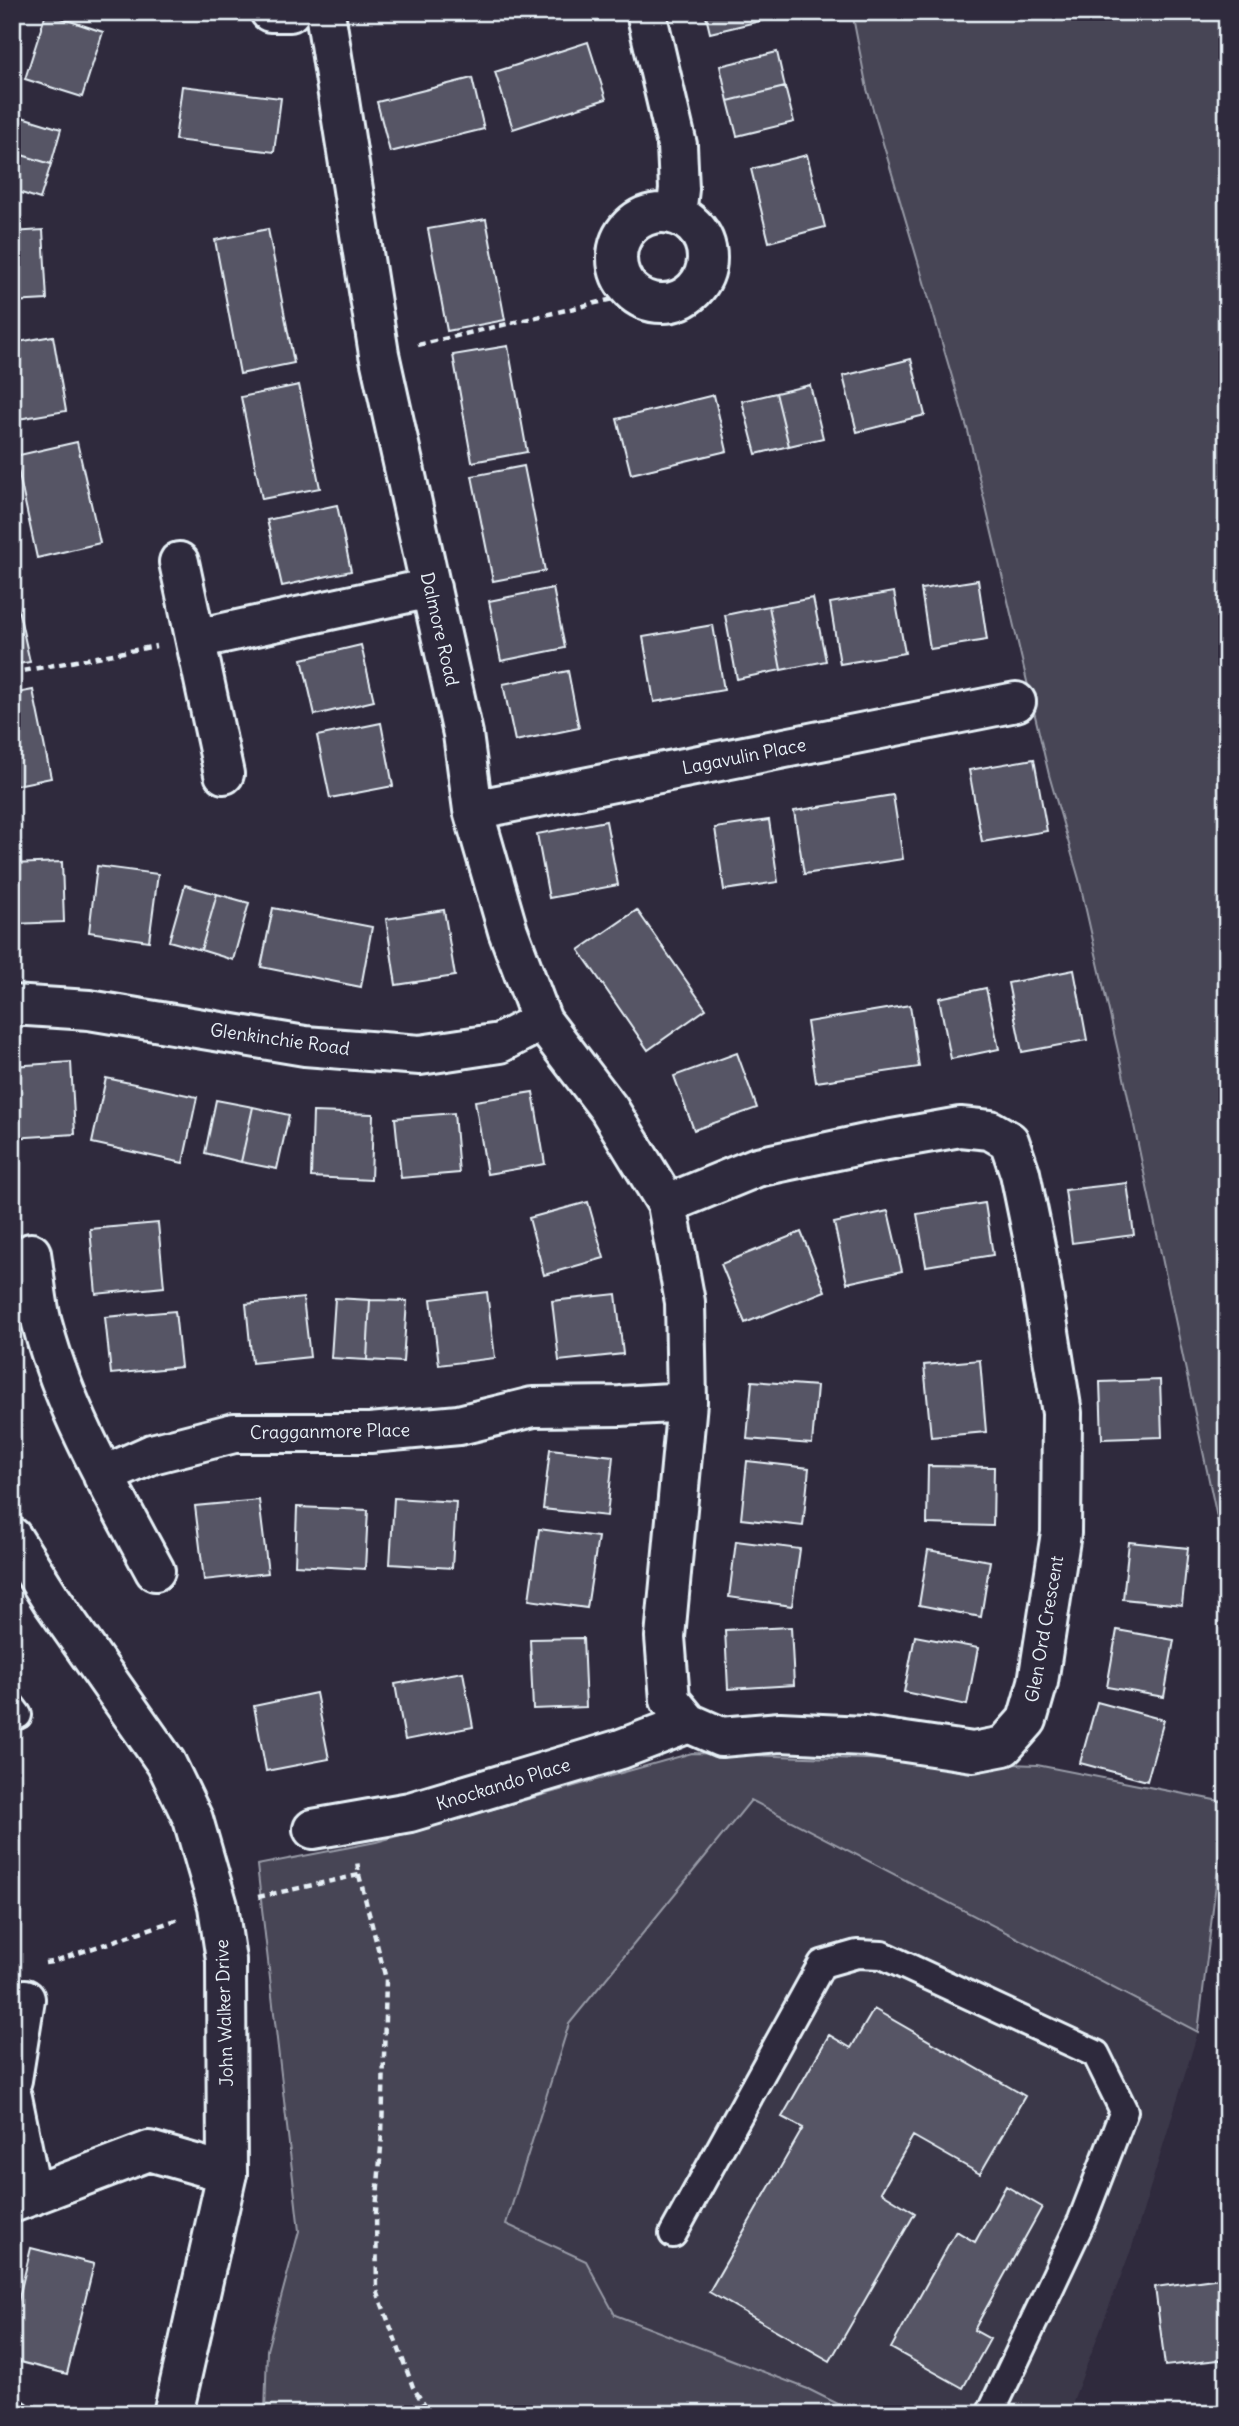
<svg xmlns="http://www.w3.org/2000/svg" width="1239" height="2426" font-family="Delius,sans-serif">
<rect width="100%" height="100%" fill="#2f2a3d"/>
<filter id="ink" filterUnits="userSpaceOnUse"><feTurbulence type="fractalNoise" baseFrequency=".0143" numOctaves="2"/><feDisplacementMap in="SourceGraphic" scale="14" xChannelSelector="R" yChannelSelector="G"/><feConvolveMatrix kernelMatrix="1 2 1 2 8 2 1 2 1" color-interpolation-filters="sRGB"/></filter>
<g filter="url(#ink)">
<path fill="#3b3749" d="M751,1799L1198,2032L1132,2247L1068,2414H858L808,2389L615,2315L586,2261L506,2224L569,2024Z"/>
<path fill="#464455" stroke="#979aa6" stroke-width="2" d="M852,12H1227V1565L1121,1064L1079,879L1049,775L968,431L867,89Z
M692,1753L1037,1765L1225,1802L1227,1798V1830L1222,1834L1198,2032L751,1800L569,2024L506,2224L586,2261L615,2315L808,2389L858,2414H265L267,2350L299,2231L257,1865L376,1842Z"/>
<path fill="#575565" stroke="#e8f1f8" stroke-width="2" d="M705,12H762L764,20L710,33Z
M46,13L103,32L82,97L25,79Z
M588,42L606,99L513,129L495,72Z
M777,52L785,87L728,101L720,66Z
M472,78L484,129L390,152L377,102Z
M182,86L281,98L274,152L175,140Z
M785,87L794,122L737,136L728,101Z
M12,114L61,129L51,164L12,152Z
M12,152L51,164L40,199L12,190Z
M807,155L825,227L769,242L751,169Z
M486,219L505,320L447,331L428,229Z
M268,229L294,363L240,374L215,240Z
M43,230L47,300L12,302V232Z
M53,336L66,411L12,420V343Z
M508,346L527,452L472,462L453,355Z
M911,359L925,415L857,432L843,376Z
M299,385L320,488L262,499L241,397Z
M810,385L823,438L789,446L776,393Z
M776,393L789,446L756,454L742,401Z
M714,395L727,451L631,474L617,419Z
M77,442L100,543L37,558L15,456Z
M524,466L545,571L493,581L472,476Z
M337,505L351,571L282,586L267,520Z
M978,580L987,640L930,649L921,589Z
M12,581L30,662L12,665Z
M553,588L565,648L501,661L489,601Z
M894,592L905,653L840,664L830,603Z
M813,598L826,661L781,670L769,606Z
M769,606L781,670L737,679L725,615Z
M713,625L724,690L654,702L643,637Z
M361,645L374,701L315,715L302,659Z
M568,671L579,728L515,741L503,684Z
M33,690L51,778L12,786V694Z
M381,723L393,786L330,798L317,736Z
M1034,759L1047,831L982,842L969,770Z
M893,795L903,859L804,874L794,811Z
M769,820L778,882L724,890L715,828Z
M606,821L618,885L549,898L537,834Z
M62,862L64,922L12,924V864Z
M97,866L158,874L149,941L89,932Z
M185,885L217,894L201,950L169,941Z
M217,894L249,903L233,960L201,950Z
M273,908L372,927L361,987L261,967Z
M444,910L455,976L396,985L386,919Z
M637,910L706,1009L648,1050L579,950Z
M1074,970L1087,1040L1022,1052L1008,983Z
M986,988L999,1049L951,1059L939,998Z
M910,1005L919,1067L816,1082L807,1022Z
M737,1053L757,1108L694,1130L674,1076Z
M71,1062L75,1134L12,1138V1066Z
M106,1078L197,1097L183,1163L92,1143Z
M533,1092L545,1164L487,1174L475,1101Z
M216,1100L253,1107L241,1162L205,1153Z
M253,1107L289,1115L277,1169L241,1162Z
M313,1112L373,1114L371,1180L311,1177Z
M454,1113L459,1173L401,1178L395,1118Z
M1127,1183L1134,1235L1072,1243L1065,1190Z
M588,1202L604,1258L544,1275L529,1218Z
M985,1203L993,1255L926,1266L917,1214Z
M888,1211L902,1271L847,1283L834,1223Z
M158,1223L164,1287L96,1294L90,1229Z
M801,1232L825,1291L745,1323L721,1264Z
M487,1292L495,1358L439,1365L431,1299Z
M616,1294L623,1354L559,1361L552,1301Z
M303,1298L310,1357L252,1363L246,1304Z
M335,1298L370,1300L367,1360L331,1358Z
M370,1300L407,1301L403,1362L367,1360Z
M175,1311L181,1367L111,1374L105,1317Z
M980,1360L986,1432L931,1437L924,1365Z
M1160,1380L1162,1437L1102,1439L1100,1382Z
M752,1381L817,1386L812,1444L747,1439Z
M550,1449L613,1456L607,1516L543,1509Z
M747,1461L809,1468L803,1526L741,1519Z
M928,1466L994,1467L993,1526L927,1524Z
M394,1498L456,1502L452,1568L390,1564Z
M259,1500L268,1573L204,1580L195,1506Z
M297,1507L368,1510L365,1569L295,1565Z
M539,1529L598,1537L587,1608L529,1600Z
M736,1541L800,1549L792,1606L729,1597Z
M1129,1542L1188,1548L1182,1605L1123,1599Z
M928,1550L990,1561L981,1617L919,1605Z
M791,1627L794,1685L728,1689L725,1630Z
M1117,1630L1174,1640L1164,1697L1107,1687Z
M915,1636L978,1648L967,1705L904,1692Z
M583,1638L586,1707L533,1709L530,1639Z
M463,1672L473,1727L405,1740L395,1684Z
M316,1693L329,1759L266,1771L254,1706Z
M1097,1702L1164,1720L1147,1781L1080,1763Z
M874,2009L1025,2096L980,2174L913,2136L881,2192L915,2213L830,2361L709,2292L803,2128L782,2117L829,2035L851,2048Z
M1006,2186L1042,2207L974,2330L990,2339L963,2388L891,2348L956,2231L975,2242Z
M31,2248L94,2264L67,2374L12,2360V2326Z
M1221,2278L1227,2321V2359L1165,2366L1155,2287Z"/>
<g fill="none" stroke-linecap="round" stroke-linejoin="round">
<defs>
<path id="lane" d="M12,1707L18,1715
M673,2234L822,1964L857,1954L882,1955L1096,2054L1124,2111L1082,2220L990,2414
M12,2412L17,2414"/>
<path id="street" d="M270,12H290
M325,12L379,354L463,734L473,810L508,931L542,1021L609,1109L667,1204L685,1302L687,1402L665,1637L670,1700L689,1723L721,1737L780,1732L864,1736L973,1752L1004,1746L1027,1720L1038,1682L1061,1533L1062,1413L1036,1251L1020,1173L1009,1141L990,1130L960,1127L870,1143L757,1167L667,1204
M646,12L677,145L679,189L676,215
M617 258a45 45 0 1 1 90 0a45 45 0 1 1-90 0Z
M179,562L224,774
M196,639L431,588
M473,810L1016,702
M12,1005L89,1010L305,1046L420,1055L500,1043L542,1021
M31,1253C35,1277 36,1304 43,1327C66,1413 113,1493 155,1571
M103,1476L152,1454L234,1433H370L459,1425L533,1407L620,1406L687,1402
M313,1829L410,1812L621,1749L689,1723
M12,2080L25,1999
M12,2097L32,2196
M12,2203L149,2151L227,2173"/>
<path id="secondary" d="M12,1537L51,1599L166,1763L193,1819L218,1906L226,1960L227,2173L173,2414"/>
</defs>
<use href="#lane" stroke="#e8f1f8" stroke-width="32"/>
<use href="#street" stroke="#e8f1f8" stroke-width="44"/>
<use href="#secondary" stroke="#e8f1f8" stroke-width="44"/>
<path stroke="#e8f1f8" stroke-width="4.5" stroke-dasharray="7 5" stroke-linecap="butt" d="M418,345L634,294
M12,673L156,646
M359,1875L386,1979L382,2134L376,2211L377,2291L413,2387L430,2414
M258,1897L359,1875L357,1861
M45,1963L52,1962L179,1919"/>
<use href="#lane" stroke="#2f2a3d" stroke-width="26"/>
<use href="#street" stroke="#2f2a3d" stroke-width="38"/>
<use href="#secondary" stroke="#2f2a3d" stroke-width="38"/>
</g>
</g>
<g text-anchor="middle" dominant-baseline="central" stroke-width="5" stroke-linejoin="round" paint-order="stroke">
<g font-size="18" fill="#e8f1f8" stroke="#2f2a3d">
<text transform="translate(440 629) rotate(77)">Dalmore Road</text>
<text transform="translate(744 756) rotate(-11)">Lagavulin Place</text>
<text transform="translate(280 1039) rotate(8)">Glenkinchie Road</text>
<text transform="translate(330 1431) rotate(-1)">Cragganmore Place</text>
<text transform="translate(1044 1629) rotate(-80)">Glen Ord Crescent</text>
<text transform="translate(503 1784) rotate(-17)">Knockando Place</text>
<text transform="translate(224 2013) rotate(-92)">John Walker Drive</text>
</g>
</g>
<rect width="1239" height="2426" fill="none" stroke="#2f2a3d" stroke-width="42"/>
<rect x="21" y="21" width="1197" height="2384" fill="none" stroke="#e8f1f8" stroke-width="2.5" filter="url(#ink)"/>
</svg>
